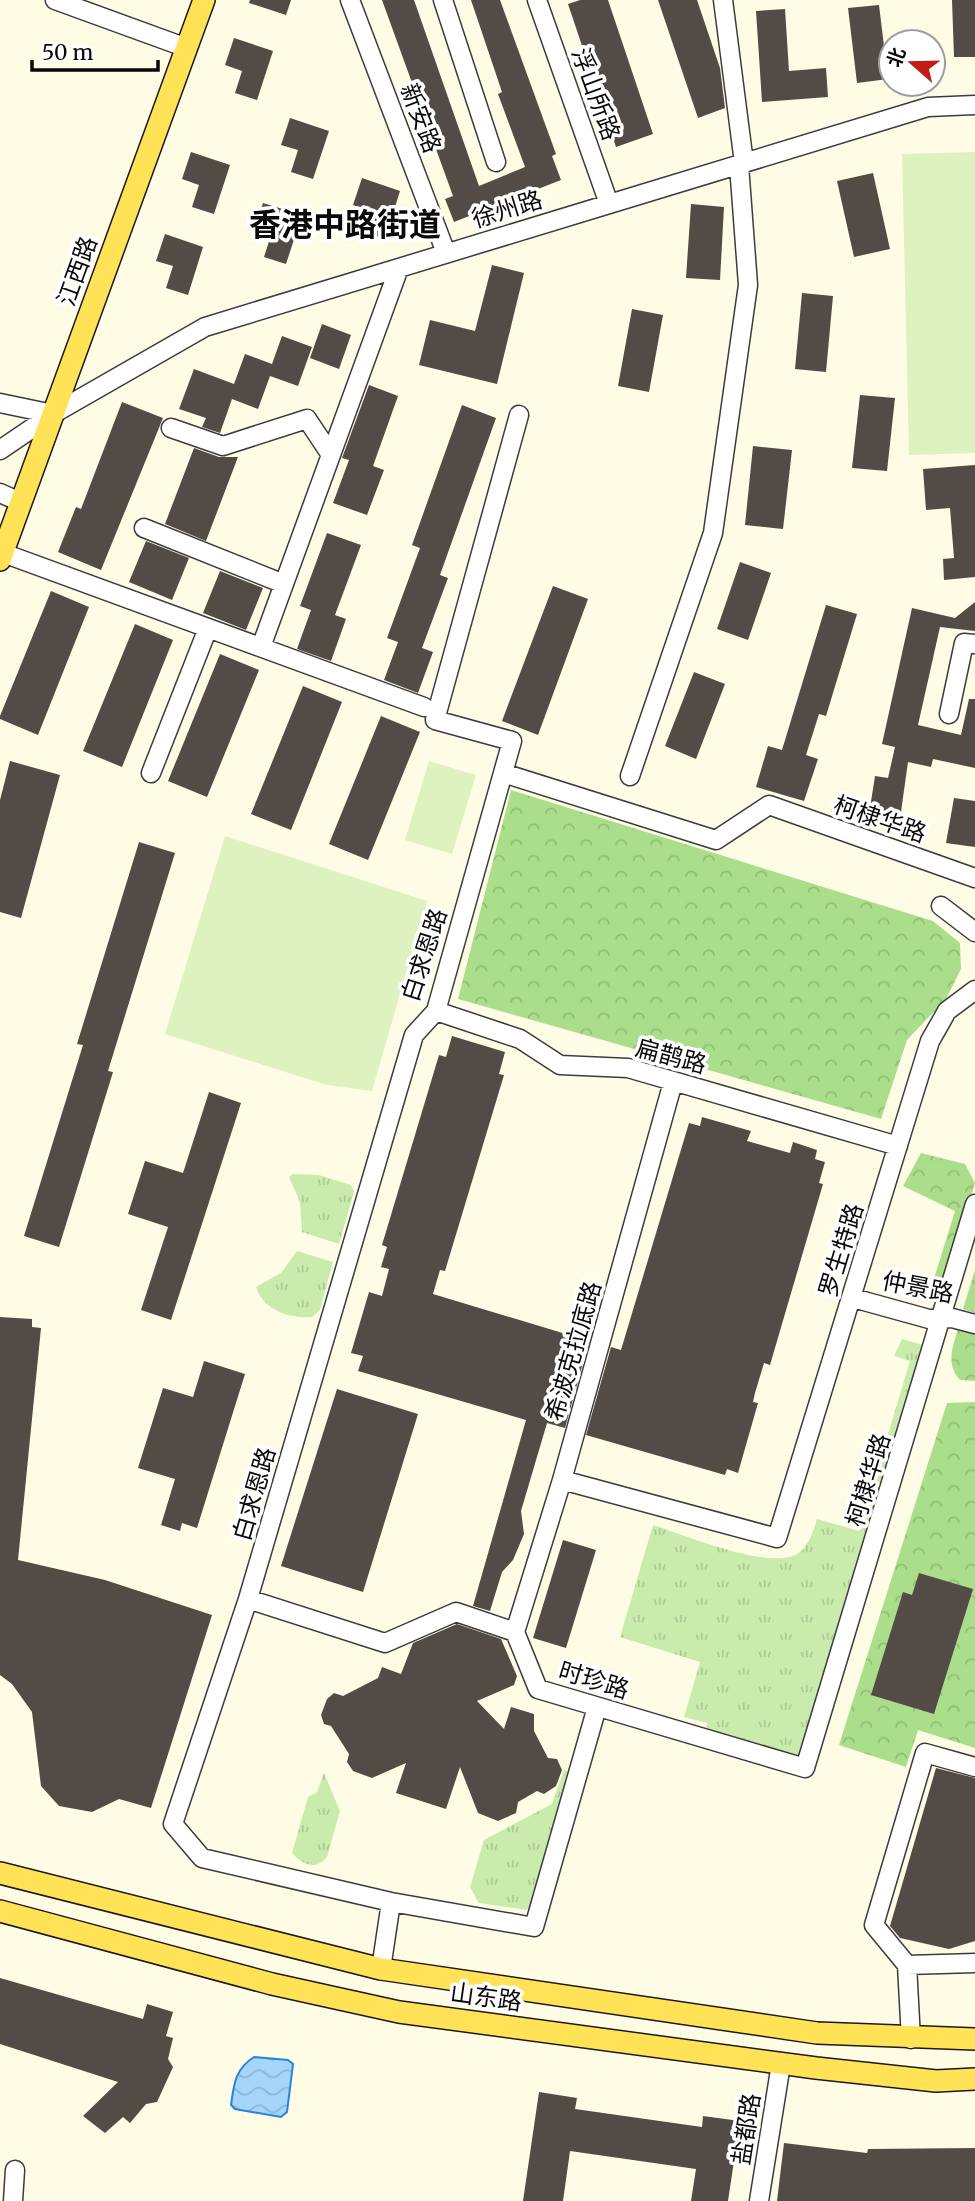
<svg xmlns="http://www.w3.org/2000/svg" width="975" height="2201" font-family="Merriweather,'Noto Sans SC',serif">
<defs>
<pattern id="grass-tufts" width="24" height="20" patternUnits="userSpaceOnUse" patternTransform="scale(1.75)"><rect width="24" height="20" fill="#c9ecad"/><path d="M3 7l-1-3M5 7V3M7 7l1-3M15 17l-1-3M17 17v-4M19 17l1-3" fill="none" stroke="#abc994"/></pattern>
<pattern id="forest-crowns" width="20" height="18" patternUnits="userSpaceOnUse" patternTransform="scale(1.75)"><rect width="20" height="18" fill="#aade8b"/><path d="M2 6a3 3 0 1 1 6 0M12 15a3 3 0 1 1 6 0" fill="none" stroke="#91bd77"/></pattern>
<pattern id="water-waves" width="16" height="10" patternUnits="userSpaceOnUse" patternTransform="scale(1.75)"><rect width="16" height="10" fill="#a5d5fb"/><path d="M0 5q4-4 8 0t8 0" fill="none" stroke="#8db6d6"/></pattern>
</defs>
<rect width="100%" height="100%" fill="#fffce6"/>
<path fill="url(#grass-tufts)" d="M293,1174L319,1175L351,1185L354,1192L339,1244L302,1232L300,1202L289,1177Z
M297,1251L333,1262L320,1310L312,1317C290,1319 263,1310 256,1287L281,1273Z
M902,1339L927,1346L802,1759L705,1731L707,1723L684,1717L700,1662L620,1637L653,1525C685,1535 765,1569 795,1555C808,1549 813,1532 817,1519L859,1531L910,1361L894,1356Z
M564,1770L574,1774L532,1906L526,1910L479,1903L470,1887L484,1840L552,1804Z
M324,1773L340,1811L327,1857C315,1871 303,1865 292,1853L308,1797L317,1792Z"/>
<path fill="url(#forest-crowns)" d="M511,790L933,921L960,943L961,969L946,999L907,1040L881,1119L458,999Z
M921,1153L965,1164L975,1183L940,1298L916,1291L919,1281L932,1285L955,1211L903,1186Z
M975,1270V1313L963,1309Z
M959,1326L975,1331V1381L960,1380C945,1363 953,1346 959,1326Z
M975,1402V1748L918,1730L906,1767L839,1745L947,1403Z"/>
<path fill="#ddf2bf" d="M975,152V453L909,455L902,154Z
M429,761L476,775L452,854L405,840Z
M225,836L427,901L372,1091L327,1085L165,1034Z"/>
<path fill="url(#water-waves)" stroke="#2784d8" stroke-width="2" d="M254,2057L288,2060L293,2064L287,2112L281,2117L235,2109L231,2105C234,2084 235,2069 254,2057Z"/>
<path fill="#534b45" d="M250,0H291L286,15L249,3Z
M382,0H414L479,186L525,167L498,94L502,92L471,0H500L556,154L552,156L561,180L454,222L445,199L453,196Z
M580,0H608L653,134L616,147L568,4Z
M658,0H697L720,68L725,108L698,118Z
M952,0H975V57H954Z
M879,5L888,79L857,83L848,8Z
M785,9L789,71L826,68L828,97L762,102L756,11Z
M234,38L273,51L257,100L235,93L242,71L225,65Z
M290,118L329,131L313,179L291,172L298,150L281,145Z
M191,152L230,165L214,214L192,207L199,185L182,179Z
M873,173L890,249L854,257L837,181Z
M362,178L400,191L385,239L363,232L370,211L353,205Z
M263,203L302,215L286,264L264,257L271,235L254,230Z
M691,204L724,207L720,280L686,278Z
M165,234L203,247L188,295L166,288L173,266L156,261Z
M492,265L524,273L497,384L419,365L430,320L475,331Z
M802,293L833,296L826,372L795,369Z
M632,309L663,315L649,392L618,386Z
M322,324L351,335L339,369L310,358Z
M282,336L312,347L298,386L270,376L258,409L232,399L220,433L202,427L206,418L179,409L194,369L234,384L245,354L272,364Z
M369,385L398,396L373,466L384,470L367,515L333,503L349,460L342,458Z
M860,395L895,398L887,471L852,468Z
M122,402L163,418L101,570L58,552L76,507L81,509Z
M462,405L496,418L440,575L448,578L422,648L433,652L418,693L384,680L398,642L387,638L420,548L412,545Z
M753,446L792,450L783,529L745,525Z
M194,448L219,457H238L206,541L165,524Z
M975,465V577L944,580L943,559L954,558L950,508L926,510L923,469Z
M327,533L361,545L335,615L346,619L331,661L297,649L311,610L300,606Z
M146,541L189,558L172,600L129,582Z
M740,562L771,573L748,640L717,629Z
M220,571L263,588L246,630L203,613Z
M553,586L588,599L538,735L502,721Z
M51,591L89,607L38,735L0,719V716Z
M975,602V631L940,627L918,725L961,735L969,699H975V768L933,759L931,767L908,762L899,826L868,821L875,776L888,778L895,747L882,744L912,608L955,618Z
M826,605L857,614L826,716L819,714L806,755L818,759L804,801L756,787L768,746L782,750Z
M135,624L173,640L122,767L83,751Z
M220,654L259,670L207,797L168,781Z
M694,672L725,684L696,759L665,746Z
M303,686L342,702L291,830L251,814Z
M381,716L420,732L368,860L329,844Z
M10,761L60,775L21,918L0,912V800Z
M954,798L975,801V847L946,843Z
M139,842L175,853L108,1071L113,1072L59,1247L24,1236L83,1045L77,1044Z
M452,1036L505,1052L499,1074L504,1075L445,1271L440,1270L433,1294L589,1341L565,1428L547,1423L521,1511L524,1534L513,1560L502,1572L490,1611L473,1606L526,1420L358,1371L363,1356L351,1353L369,1292L382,1296L389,1269L381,1267L387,1247L382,1245L439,1055L446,1057Z
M209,1092L241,1103L171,1320L141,1310L168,1227L128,1214L145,1161L183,1173Z
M702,1117L751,1131L747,1141L790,1153L793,1142L817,1150L815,1159L825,1162L819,1183L823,1184L770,1365L764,1363L755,1393L753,1402L758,1403L738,1473L727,1469L725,1475L586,1435L611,1347L621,1350L689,1123L700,1126Z
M0,1317L32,1319V1327L41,1328L18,1560L105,1580L212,1615L151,1808L119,1799L92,1812L59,1806L41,1786L32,1712L12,1684L0,1675Z
M204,1361L245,1374L197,1528L182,1523L180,1531L161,1525L175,1479L138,1468L163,1388L193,1397Z
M337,1389L418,1414L363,1592L281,1566Z
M563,1540L596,1550L566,1648L533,1638Z
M919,1573L973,1589L934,1714L871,1695L903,1592L912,1595Z
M457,1624L501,1639L517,1676L514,1685L477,1701L504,1729L511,1707L534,1714V1731L548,1758L557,1759L562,1770L556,1786L544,1794L537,1791L518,1802L516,1813L498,1821L478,1813L460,1767L446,1809L396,1793L406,1763L372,1778L353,1771L347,1762L349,1754L331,1726L324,1724L321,1715L327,1699L334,1693L343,1696L378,1678L382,1667L401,1674L413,1643Z
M936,1768L975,1778V1941L949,1949L900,1938L890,1926Z
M0,1978L143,2019L147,2004L173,2012L166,2036L173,2038L168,2059L173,2067L157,2102L146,2104L130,2123L123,2117L105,2133L83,2116L118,2082L0,2044Z
M539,2092L577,2098L575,2109L702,2127L703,2116L740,2121L728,2201H691L696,2169L570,2151L563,2201H523Z
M784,2143L867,2153L868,2149L975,2148V2201H777Z"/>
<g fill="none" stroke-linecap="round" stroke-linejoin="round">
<defs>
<path id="minor" d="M55,0L187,48
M350,0L446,253
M443,0L496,162
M537,0L609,204
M723,0L744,163
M0,403L53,414
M519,415L435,720L512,741L436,1011L414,1035L248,1599L173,1824L202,1858L391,1902L534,1927L597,1707
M171,428L223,446L307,419L331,455
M0,450L53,414L205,327L928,107L975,105
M0,493L20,502
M144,528L284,584
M3,553L424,707
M261,647L399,268
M949,714L964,643L975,644
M151,773L208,628
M503,773L716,840L769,805L975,878
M630,776L713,533L748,285L739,165
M941,906L975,932
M436,1011L520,1039L560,1065L628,1068L898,1146
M853,1298L929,1319L952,1318L975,1324
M562,1480L777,1538L930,1041L947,1011L975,990
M248,1599L385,1643L456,1612L515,1632L538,1689L805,1768L975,1204
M515,1632L562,1480L673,1082
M907,1965L975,1963
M381,1969L391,1902
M911,2039L907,1965L874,1925L925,1753L975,1767
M13,2201L15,2170
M759,2201L781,2064"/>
<path id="major" d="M0,560L204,0
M0,1873L381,1969L817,2033L975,2039
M0,1911L272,1984L399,2012L816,2068L936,2081L975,2079"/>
</defs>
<use href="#minor" stroke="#3c3c3c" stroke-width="21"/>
<use href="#major" stroke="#1a1a1a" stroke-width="24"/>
<use href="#minor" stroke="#fff" stroke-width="18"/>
<use href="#major" stroke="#ffe256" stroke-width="21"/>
</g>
<g text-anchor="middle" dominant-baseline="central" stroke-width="7" stroke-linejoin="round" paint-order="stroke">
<g font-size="24" fill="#090909" stroke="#fff">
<text transform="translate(596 94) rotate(70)">浮山所路</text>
<text transform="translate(421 118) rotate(69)">新安路</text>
<text transform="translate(507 209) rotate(-17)">徐州路</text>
<text transform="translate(77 271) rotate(-70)">江西路</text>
<text transform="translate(880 819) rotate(19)">柯棣华路</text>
<text transform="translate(424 955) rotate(-72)">白求恩路</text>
<text transform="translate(671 1056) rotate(15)">扁鹊路</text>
<text transform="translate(841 1250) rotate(-73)">罗生特路</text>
<text transform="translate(918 1287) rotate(11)">仲景路</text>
<text transform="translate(573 1351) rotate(-74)">希波克拉底路</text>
<text transform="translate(868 1480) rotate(-73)">柯棣华路</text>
<text transform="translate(254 1494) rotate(-74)">白求恩路</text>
<text transform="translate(594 1680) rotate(17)">时珍路</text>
<text transform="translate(486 1997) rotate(8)">山东路</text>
<text transform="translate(746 2129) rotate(-81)">盐都路</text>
</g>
<g font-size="32" font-weight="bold" fill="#090909" stroke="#fff">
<text x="345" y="225">香港中路街道</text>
</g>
</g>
<g transform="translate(912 63) rotate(290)"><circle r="33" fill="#ffffff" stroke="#9d9d9d" stroke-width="2"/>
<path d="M0-5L12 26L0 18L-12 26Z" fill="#c31c18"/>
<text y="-10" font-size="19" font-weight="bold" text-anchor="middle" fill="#090909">北</text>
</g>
<path d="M32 60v10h126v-10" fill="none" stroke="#090909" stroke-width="3.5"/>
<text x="42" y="60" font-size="21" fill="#090909" stroke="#ffffff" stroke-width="5" paint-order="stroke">50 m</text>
</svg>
